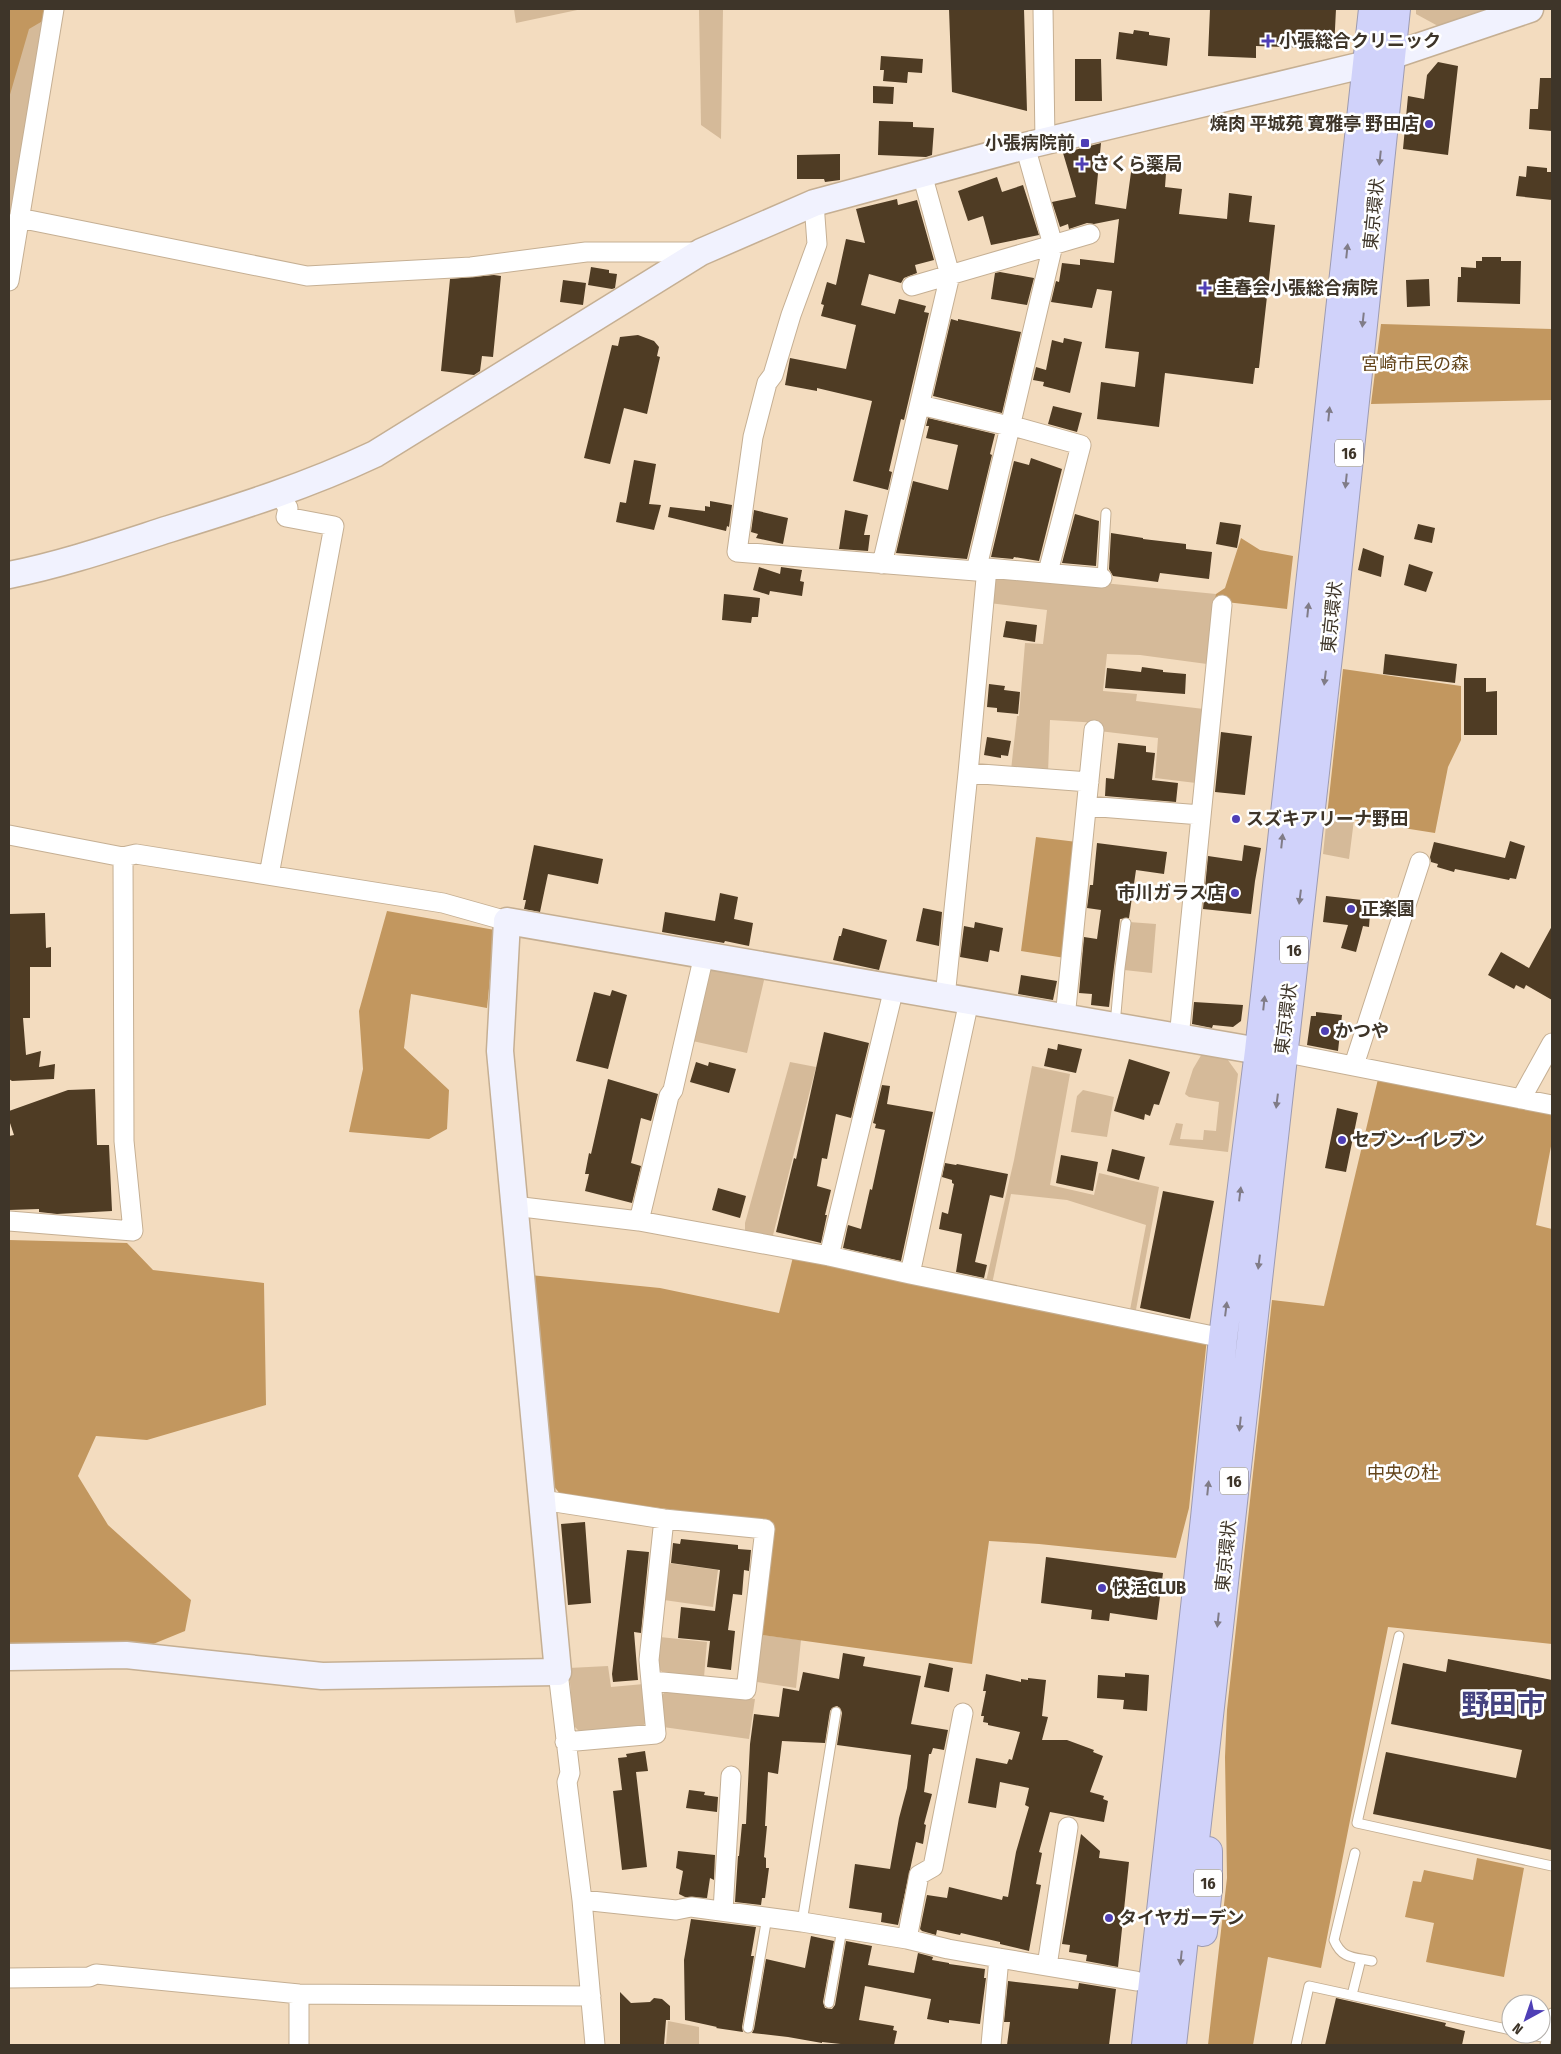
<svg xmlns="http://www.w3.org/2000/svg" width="1561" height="2054" font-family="'Fira Sans Condensed','Noto Sans JP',sans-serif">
<rect width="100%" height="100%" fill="#f3dcbf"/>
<path fill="#d5ba99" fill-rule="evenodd" d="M9,9H50L9,245Z
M514,9H582L516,23Z
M699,9H723L721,139L701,125Z
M1416,9H1494L1438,26L1416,14Z
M1000,573L1216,594L1207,664L1140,655L1107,654L1103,691L1137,694L1136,701L1204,709L1196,783L1155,778L1158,738L1099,731V723L1050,720L1048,773L1011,770L1017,716H1019L1025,643L1043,644L1047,610L989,603L991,582Z
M1327,816L1354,820L1349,859L1323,854Z
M1129,922L1156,924L1152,973L1124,970Z
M709,966L765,976L747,1053L688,1040Z
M1203,1052L1225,1056L1238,1074L1228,1152L1169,1145L1176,1123L1183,1124L1180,1139L1203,1140L1204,1130L1216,1131L1219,1102L1189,1097L1185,1094L1193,1069Z
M790,1062L816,1067L772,1239L745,1233V1223Z
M1032,1066L1070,1074L1050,1185L1094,1195L1099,1173L1159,1187L1135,1315L985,1286L1014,1160ZM1011,1194L1067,1200L1146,1225L1130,1310L992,1284Z
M1083,1090L1114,1097L1107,1137L1071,1132L1077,1096Z
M668,1563L718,1570L713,1607L664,1600Z
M762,1635L801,1640L796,1688L757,1682Z
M660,1637L707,1642L704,1677L664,1674L658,1668L657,1659Z
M608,1666L611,1687L644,1684L648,1720L642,1727L580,1732L573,1725L569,1668Z
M667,1690L755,1699L749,1739L663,1727L660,1697Z
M668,2021L699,2027V2045H666Z"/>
<path fill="#c2975f" d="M9,9H63L29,29L9,98Z
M1381,324L1552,329V400L1371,404Z
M1241,538L1260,550L1293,556L1287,609L1226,602L1215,598L1216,594L1225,588Z
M1343,669L1461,686V740L1448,767L1435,833L1327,816Z
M1036,837L1077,842L1065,958L1021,951Z
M387,911L495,930L487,1008L411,994L404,1048L449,1090L447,1129L429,1139L349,1132L363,1069L359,1011Z
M1378,1079L1552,1113V1141L1536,1225L1552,1229V1644L1388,1627L1321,1968L1268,1957L1253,2045H1208L1227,1878L1225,1757L1227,1710L1272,1300L1324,1306Z
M9,1240L127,1243L153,1270L264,1283L266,1405L147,1440L96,1436L78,1476L108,1525L191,1600L185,1631L136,1651L9,1653Z
M794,1253L1207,1338L1189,1508L1176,1558L1039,1544L989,1541L972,1664L762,1635L774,1523L561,1495L552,1484L530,1275L660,1288L779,1313Z
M1477,1858L1524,1868L1504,1977L1426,1962L1434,1923L1405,1917L1413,1881L1421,1882L1424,1870L1473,1880Z"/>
<path fill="#4f3c24" d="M949,9H1024L1027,111L952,92Z
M1210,9H1336L1334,49L1256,46V58L1208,56Z
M1134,30L1149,32V35L1170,38L1167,66L1116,59L1119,32L1133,34Z
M881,56L923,59L922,73L908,72L907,83L883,81L884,70H880Z
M1075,59H1101L1102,101H1075Z
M1438,62L1458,66L1448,155L1403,149L1408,96L1424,99L1427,75Z
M1540,78H1552V131L1529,129L1530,109H1538Z
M873,86L894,87L893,104L873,103Z
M879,121L913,122V127L934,128L932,155L926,157L878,155Z
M1101,143L1095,204L1126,209L1132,165L1156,168V172L1166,173L1165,187L1182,189L1179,214L1227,219L1229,193L1252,196L1249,222L1275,225L1259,368H1255L1253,384L1165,373L1159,427L1097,419L1101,382L1135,387L1139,352L1105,348L1112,291L1097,289L1092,308L1051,302L1056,281L1059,282L1062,263L1080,265V259L1114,263L1119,219L1094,224L1087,223L1069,229L1068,224L1060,227L1052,202L1076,197L1063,153Z
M840,154V180L825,182L824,179H797V155Z
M1527,166L1547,168V172H1552V200L1516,196L1519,176L1526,177Z
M997,177L1002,192L1023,185L1039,235L991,245L983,216L968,221L958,191Z
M897,199L898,205L917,200L934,260L915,265L917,273L904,278L901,283L869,274L861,305L895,314L899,299L926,306L924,312L929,313L904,420L901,419L889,471L892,472L888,490L853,481L872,401L817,388V391L785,385L790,358L846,369L856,325L821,316L824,305L821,304L827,282L836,285L846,239L865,243L856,209Z
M1482,257H1501V261H1521L1520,304L1457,302L1458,277H1461V267L1476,268V261H1482Z
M591,267L609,270V273L617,274L615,288L612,289L588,285Z
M1000,272L1034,278L1027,305L991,299L995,273Z
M494,275L501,276L493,357L482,356L480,371L474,375L441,371L450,279Z
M1429,279L1430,306L1407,307L1406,280Z
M563,280L586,283L583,305L560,302Z
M951,319L958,321V319L1021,332L1002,413L933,396Z
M638,335L654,341L659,347L657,356L660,357L647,414L624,408L610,464L584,458L612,345L618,346L620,337Z
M1064,338L1082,342L1070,393L1043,386L1044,382L1033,380L1036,367L1046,370L1052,340L1063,343Z
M1053,406L1082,413L1077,432L1048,424Z
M928,418L995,434L990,454L992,455L967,559L896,553L913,481L948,490L958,445L926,438L929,426H926Z
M1031,458L1062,469L1039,561L1014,557L1013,559L991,557L1014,461L1029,465Z
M634,460L656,464L649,504L661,505L654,530L616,522L620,502L626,503Z
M710,501L732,505L729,527L727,526L726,531L668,517L670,507L705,511V506L710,507Z
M754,510L788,518L783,544L756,538L758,534L751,532Z
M845,510L868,515L864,535H870L868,551L839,549Z
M1075,514L1099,521L1096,566L1062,563Z
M1220,522L1241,525L1237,548L1216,544Z
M1418,524L1435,528L1432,543L1414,539Z
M1111,533L1143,538V539L1186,544V549L1212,552L1209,579L1160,573L1158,582L1113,576L1109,569Z
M1363,548L1384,556L1381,577L1358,570Z
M1409,564L1433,572L1426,592L1404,585Z
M759,567L780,574L781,567L802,570L800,581L804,582L802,596L770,591L769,595L753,590Z
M724,594L760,598L758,617H752L751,623L722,620Z
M1006,621L1037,625L1035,642L1003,637Z
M1385,654L1457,664L1455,683L1383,674Z
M1142,667L1163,670V672L1186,674L1185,694L1105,688L1107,668L1141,672Z
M1464,678H1486V692L1497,691V735H1464Z
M989,684L1005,686L1004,690L1020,692L1018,714L997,712V708L987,707Z
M1221,732L1252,736L1245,795L1215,792Z
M987,737L1011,741L1008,756L1001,755V758L984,755Z
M1118,743L1146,746V752L1155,753L1152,780L1178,783L1176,802L1105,796L1106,778L1114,779Z
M1510,841L1525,846L1516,879L1510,878L1509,880L1455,869L1454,872L1437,867L1438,864L1431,862L1430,857L1434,842L1505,858Z
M1097,843L1167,852L1164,874L1136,870L1129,918L1120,919L1109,1007L1091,1005L1092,994L1079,993L1084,937L1097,939L1101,910L1087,908L1090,885H1093Z
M534,845L603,859L598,884L548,874L540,912L524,909L526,900H523Z
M1244,845L1261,848L1255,881L1251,914L1203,909L1208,856L1242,861Z
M720,893L738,897L734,919L753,923L749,946L725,941L724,943L662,932L665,912L715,921Z
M1326,896L1371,901L1369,927L1363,926L1356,952L1341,948L1348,925L1323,922Z
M923,908L942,912L939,946L916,941Z
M45,913L46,948L51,947V967H30V1018H23L26,1055L41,1051L39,1067L55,1064L54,1079L12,1081L9,1079V914Z
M975,922L1003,928L999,952L990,950L988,962L960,957L964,926L974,928Z
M1552,926V1000L1526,985L1524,989L1516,985L1514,989L1488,975L1501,952L1529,968Z
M843,928L887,940L879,970L833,960L839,936H841Z
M1021,975L1057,981L1053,1000L1018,994Z
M612,990L627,995L608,1069L576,1061L594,992L610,996Z
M1194,1002L1243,1005L1241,1021L1233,1027L1213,1025L1212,1028L1192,1024Z
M1316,1012L1342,1015L1338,1051L1307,1045L1311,1016H1316Z
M824,1032L869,1043L851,1118L836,1114L827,1159L822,1158L817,1186L831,1190L825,1215H827L821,1243L776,1232L794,1158L796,1159Z
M1058,1044L1082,1049L1076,1073L1044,1066L1048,1048L1057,1050Z
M1129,1059L1170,1072L1159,1105L1154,1104L1150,1116L1145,1114L1144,1120L1114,1111Z
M696,1062L708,1066L709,1062L736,1069L729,1093L690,1082Z
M608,1079L658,1094L651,1121L641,1118L631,1163L641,1166L632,1203L585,1191L589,1174H585L589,1153L591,1154Z
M882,1085L890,1086L887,1104L933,1112L901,1261L843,1248L848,1225L861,1229L870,1189L872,1190L885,1130L875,1128L876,1124L873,1123Z
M95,1089L97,1145H109L112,1211L57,1214L39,1212V1209L9,1210V1136L14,1135L9,1120V1111L68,1090Z
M1337,1108L1358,1113L1346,1172L1325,1168Z
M1112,1149L1145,1157L1139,1180L1107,1171Z
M1061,1155L1098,1162L1093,1191L1056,1183Z
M945,1163L956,1165L957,1164L1008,1174L1003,1198L990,1195L975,1262L987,1265L984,1278L956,1272L962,1234L939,1229L942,1212L948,1214L954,1184L952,1183V1180L942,1177Z
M718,1188L746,1196L740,1218L712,1210Z
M1163,1191L1214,1201L1190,1319L1140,1308Z
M585,1522L591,1603L568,1605L561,1524Z
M681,1539L738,1545V1549L751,1550L749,1571L744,1570L742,1595L733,1594L728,1630L735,1631L731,1670L707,1667L710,1641L678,1638L681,1607L715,1611L720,1570L671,1563L673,1543L680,1544Z
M627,1550L649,1552L641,1633L634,1632L638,1680L613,1682L612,1674Z
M1046,1557L1163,1573L1157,1620L1110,1613L1109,1621L1091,1619L1092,1610L1041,1603Z
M843,1653L865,1657L863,1666L921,1676L911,1724L948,1730L944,1750L933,1748L931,1754H929L924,1792L932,1794L924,1824L926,1825L923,1844L916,1842L898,1925L881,1922L882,1913L849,1908L855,1864L890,1869L899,1818L907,1788L911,1755L837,1745L842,1713L840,1708L837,1706L832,1708L830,1711L825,1743L782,1741L778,1774L768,1772L765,1826H767L764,1857L766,1858V1868H769L765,1898H762L761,1905L735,1902L738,1856H739L742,1824H746L750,1744L754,1714L779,1717L783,1688L799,1691L803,1672L839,1679Z
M1448,1659L1552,1680V1850L1373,1814L1386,1752L1516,1778L1522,1750L1391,1724L1403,1663L1446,1672Z
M929,1663L953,1668L949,1692L924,1687Z
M1125,1673L1149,1675L1147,1711L1123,1709L1124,1700L1097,1698L1098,1675L1125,1677Z
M986,1674L1021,1682V1679L1028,1680V1678L1046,1680L1042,1716L1048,1717L1042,1740H1067L1094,1750L1093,1752L1103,1756L1090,1792L1104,1796L1103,1799L1108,1801L1104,1822L1050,1812L1039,1852L1042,1853L1036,1884L1041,1885L1029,1951L1000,1944V1942L961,1933L960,1935L937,1930L936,1935L922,1931L920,1929L927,1895L947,1898L949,1887L1002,1900L1003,1896L1008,1897L1016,1852L1029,1807L1025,1805L1029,1788L1000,1782L996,1808L968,1803L976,1758L1007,1764L1009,1759L1012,1760L1020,1732L988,1725V1723L983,1722L984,1716H981L986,1691H983Z
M645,1751L648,1771L636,1772L647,1867L622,1870L613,1791L622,1790L618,1758L627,1757L626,1754Z
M689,1790L705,1792L704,1795L718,1797L717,1812L686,1808Z
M1081,1834L1100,1851L1099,1858L1129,1862L1118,1967L1086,1961L1087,1955L1069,1952L1070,1945L1062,1944Z
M678,1851L715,1855L714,1880L710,1878L707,1898L685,1897L679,1894L683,1871L676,1868Z
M691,1919L756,1927L751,1956H754L742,2027L743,2032L716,2028L717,2027L685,2020L684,1960Z
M811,1936L834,1941L823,2002L825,2008L832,2009L835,2005L846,1941L872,1946L868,1965L914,1973L918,1953L933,1957L932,1960L949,1963V1964L985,1969L984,1978H986L980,2024L949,2020V2023L927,2019L931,1999L865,1986L859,2020L894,2026L893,2030L897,2031L894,2045H850L822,2042V2043L788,2037L752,2033L754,2029L766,1959L805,1968Z
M1008,1981L1078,1989L1079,1983L1116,1989L1109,2045H1007L1010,2022H1004Z
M620,1992L631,2003L650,2002L654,1998L662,1999L670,2006V2020H666L664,2045H620Z
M1336,1998L1446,2023L1445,2026L1465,2031L1462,2045H1325Z"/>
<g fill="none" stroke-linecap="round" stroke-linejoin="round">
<defs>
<path id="lane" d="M1102,578L1106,513
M1115,1025L1120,968L1126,923
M1399,1636L1357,1823L1552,1866
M1355,1853L1334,1940C1342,1959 1353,1957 1372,1961
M802,1922L836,1712
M1352,1995L1361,1959
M829,2003L842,1929
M748,2028L767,1917
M1528,2034L1547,2038
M1296,2045L1309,1986L1511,2030
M1545,2045L1552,2013"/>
<path id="street" d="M1043,9L1045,141
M814,203L817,244L791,315L773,375L767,383L753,437L737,552L976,571L987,568L1102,578
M19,218L307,276L471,267L586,252H700
M9,281L54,9
M912,286L1090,234
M920,405L1009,426
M1009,425L1081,445L1048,572
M882,564L950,275L922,174
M976,571L1053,245L1025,146
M968,773L1089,782
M1087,806L1201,815
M9,835L123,857L124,1141L133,1231L9,1221
M123,857L136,854L443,903L507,921
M269,875L334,526L286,517L288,508L279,494
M945,997L968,773L987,568
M1065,1018L1094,730
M1179,1038L1222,605
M1282,1052L1552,1105
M1354,1065L1420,862
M1521,1099L1552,1043
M514,1206L639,1221L829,1256L910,1274L1223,1338
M639,1221L669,1096L673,1090L704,955
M829,1256L894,988
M910,1274L969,1001
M542,1500L664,1519L765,1529L746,1690L652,1681
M558,1672L570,1773L567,1782L582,1900L595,2045
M565,1742L656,1734L649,1660L664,1519
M582,1900L676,1910L691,1907L802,1922L907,1939L948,1949L999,1958L1136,1981
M723,1911L731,1776
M907,1939L919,1875L933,1867L963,1713
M1047,1966L1068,1827
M9,1978L89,1977L96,1974L299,1994L591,1996
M299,2045V1994
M991,2045L999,1958"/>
<path id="secondary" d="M9,575C64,564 116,546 169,529C240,507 307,486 375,454L701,252L814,203L1025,146L1367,64L1530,9
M9,1657L126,1655L322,1676L558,1672L500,1051L507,921L1259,1051L1281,1052"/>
<path id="highway" d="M1203,1932L1208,1888V1851
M1146,2045L1205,1518L1223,1338L1259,1051L1373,9
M1172,2045L1332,621L1396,9"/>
</defs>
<use href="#lane" stroke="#c5af93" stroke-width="11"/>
<use href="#street" stroke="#c5af93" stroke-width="21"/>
<use href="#secondary" stroke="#c5af93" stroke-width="29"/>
<use href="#highway" stroke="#9d9bb1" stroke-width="30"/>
<use href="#lane" stroke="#fff" stroke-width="9"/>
<use href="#street" stroke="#fff" stroke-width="19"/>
<use href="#secondary" stroke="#f1f2fe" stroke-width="26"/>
<use href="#highway" stroke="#d0d2fa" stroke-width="28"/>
</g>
<defs><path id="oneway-solid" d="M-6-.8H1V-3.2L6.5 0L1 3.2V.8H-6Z" transform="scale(1.25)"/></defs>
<g fill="#807c87">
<use href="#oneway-solid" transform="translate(1380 158) rotate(96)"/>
<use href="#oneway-solid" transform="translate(1347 251) rotate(-84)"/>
<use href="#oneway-solid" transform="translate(1363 320) rotate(96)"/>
<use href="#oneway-solid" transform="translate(1329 414) rotate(-84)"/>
<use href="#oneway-solid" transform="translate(1346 481) rotate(96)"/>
<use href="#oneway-solid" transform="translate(1308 610) rotate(-84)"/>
<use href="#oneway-solid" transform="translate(1325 678) rotate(97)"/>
<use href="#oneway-solid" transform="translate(1282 841) rotate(-84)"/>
<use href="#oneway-solid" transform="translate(1300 897) rotate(97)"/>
<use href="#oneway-solid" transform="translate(1264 1003) rotate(-84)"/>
<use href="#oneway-solid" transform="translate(1277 1101) rotate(97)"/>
<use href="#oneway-solid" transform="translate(1240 1194) rotate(-83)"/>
<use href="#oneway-solid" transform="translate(1259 1262) rotate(97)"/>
<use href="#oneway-solid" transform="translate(1226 1309) rotate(-83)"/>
<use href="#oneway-solid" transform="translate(1240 1424) rotate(96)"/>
<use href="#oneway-solid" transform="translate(1208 1488) rotate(-84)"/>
<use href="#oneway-solid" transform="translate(1218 1620) rotate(96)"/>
<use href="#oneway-solid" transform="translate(1181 1958) rotate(96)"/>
</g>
<g fill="#4f3fb6" stroke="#fff" stroke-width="2">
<path d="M1265.5 33.5h5v5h5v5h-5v5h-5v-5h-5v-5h5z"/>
<circle cx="1429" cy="124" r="5"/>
<rect x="1080" y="138" width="10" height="10" rx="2.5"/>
<path d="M1079.5 156.5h5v5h5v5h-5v5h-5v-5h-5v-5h5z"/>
<path d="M1202.5 280.5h5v5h5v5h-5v5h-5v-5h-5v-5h5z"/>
<circle cx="1236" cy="819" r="5"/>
<circle cx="1235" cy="893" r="5"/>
<circle cx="1351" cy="909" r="5"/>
<circle cx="1325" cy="1031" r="5"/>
<circle cx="1342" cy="1140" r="5"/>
<circle cx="1102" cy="1588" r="5"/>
<circle cx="1109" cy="1918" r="5"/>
</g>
<g text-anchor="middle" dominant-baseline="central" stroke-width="5" stroke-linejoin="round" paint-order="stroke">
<g fill="#fff" stroke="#787269" stroke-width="1">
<rect x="1335" y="439.5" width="28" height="27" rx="4"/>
<rect x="1280" y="936.5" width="28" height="27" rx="4"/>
<rect x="1220" y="1467.5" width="28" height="27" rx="4"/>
<rect x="1194" y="1869.5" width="28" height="27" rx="4"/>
</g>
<g font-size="16" font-weight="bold" fill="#3e3529">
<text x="1349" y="453">16</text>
<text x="1294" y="950">16</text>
<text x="1234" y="1481">16</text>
<text x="1208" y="1883">16</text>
</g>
<g font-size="18" font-weight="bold" fill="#3e3529" stroke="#fff" text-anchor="start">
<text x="1279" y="41">小張総合クリニック</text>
<text x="1419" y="124" text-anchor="end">焼肉 平城苑 寛雅亭 野田店</text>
<text x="1075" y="143" text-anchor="end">小張病院前</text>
<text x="1092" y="164">さくら薬局</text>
<text x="1216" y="288">圭春会小張総合病院</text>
<text x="1246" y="819">スズキアリーナ野田</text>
<text x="1225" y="893" text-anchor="end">市川ガラス店</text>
<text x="1361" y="909">正楽園</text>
<text x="1335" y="1031">かつや</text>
<text x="1352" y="1140">セブン-イレブン</text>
<text x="1112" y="1588">快活CLUB</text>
<text x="1119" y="1918">タイヤガーデン</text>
</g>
<g font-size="18" fill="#3e3529" stroke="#fff">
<text transform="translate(1374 214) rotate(-84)">東京環状</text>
<text transform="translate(1332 617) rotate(-84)">東京環状</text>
<text transform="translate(1286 1019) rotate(-83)">東京環状</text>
<text transform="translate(1226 1556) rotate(-84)">東京環状</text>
</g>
<g font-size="18" fill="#64451b" stroke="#fff">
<text x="1415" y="364">宮崎市民の森</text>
<text x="1403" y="1473">中央の杜</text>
</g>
<g font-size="28" font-weight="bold" fill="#44427f" stroke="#fff">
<text x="1503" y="1704">野田市</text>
</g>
</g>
<rect width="1561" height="2054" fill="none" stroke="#3e3529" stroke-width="20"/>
<g transform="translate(1526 2019) rotate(220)"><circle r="24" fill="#ffffff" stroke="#b2aea9"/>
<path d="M0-4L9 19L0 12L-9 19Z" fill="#4f3fb6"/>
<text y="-8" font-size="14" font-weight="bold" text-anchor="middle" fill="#3e3529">N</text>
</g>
</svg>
